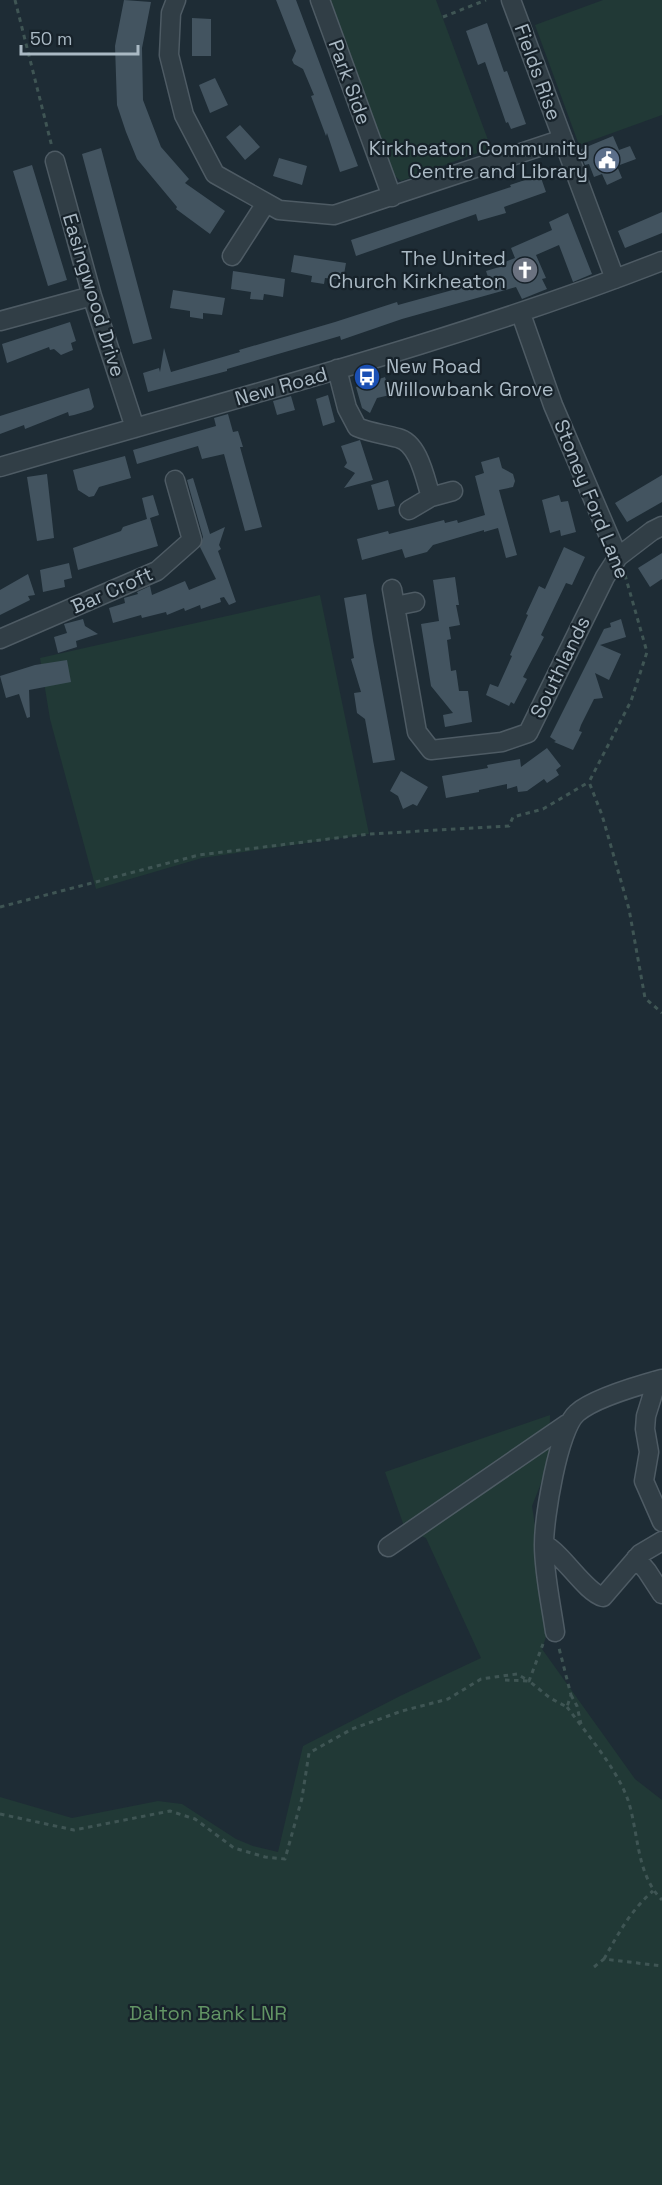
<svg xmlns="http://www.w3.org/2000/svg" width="662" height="2185" font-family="'Space Grotesk',sans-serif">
<rect width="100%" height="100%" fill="#1e2c35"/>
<path fill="#213936" d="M329,0H436L491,148L401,181L390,172Z
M603,0H662V115L579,145L535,25Z
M320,595L369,834L202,858L96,889L50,719L40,658Z
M550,1415L549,1463L532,1506L550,1625L542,1649L635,1779L662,1800V2185H0V1797L72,1818L158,1801L182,1804L236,1839L253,1846L278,1852L303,1746L400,1696L481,1658L426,1538L405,1529L385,1472Z"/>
<path fill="#435460" d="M124,0L151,2L142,48L143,100L161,147L189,179L185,183L225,211L210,234L176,209L177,207L137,159L126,132L117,105L115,46Z
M276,0H296L358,166L340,172L327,133L326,136L311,96L314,95L303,69L294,64L292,60L296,51Z
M192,18L211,19V56H192Z
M487,23L504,72L507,71L526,124L511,129L508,122L506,123L485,62L478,65L466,31Z
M215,78L228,105L210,113L199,85Z
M240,125L260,147L245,160L226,137Z
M613,136L619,150L630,146L636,159L617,166L622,178L607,185L602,174L594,177L589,164L585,165L579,150Z
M101,148L152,339L133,344L82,154Z
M279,158L307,166L302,185L273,176Z
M32,165L67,280L48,286L13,171Z
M540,175L546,192L504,207L506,213L478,221L476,214L356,256L351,240L511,187L510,185Z
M662,212V233L625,248L618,231Z
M568,213L592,274L573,282L559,245L536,255L546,278L542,279L547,289L522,299L516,287L402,319L341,340L340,336L227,369V371L148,392L143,373L159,368L160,372L164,348L171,372L240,352L239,350L335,322L397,302L398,305L489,280L486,271L506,265L505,262L515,258L511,248L552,230L549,222Z
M294,255L346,263L343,280L325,278L324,284L311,282L312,276L291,272Z
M233,271L285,279L283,297L264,294L263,300L250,299L251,292L231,289Z
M173,290L225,298L222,315L203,313V319L190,317V311L170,308Z
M70,322L76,341L71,343L73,350L61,355L54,349L50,350L49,347L7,363L2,344Z
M385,377L390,395L377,398L370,413L362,408L356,387Z
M89,388L94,407L91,410L74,415L69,416L68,412L25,429L24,425L0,434V416Z
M328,395L335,422L323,426L316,399Z
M291,396L295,410L277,415L273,401Z
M228,414L233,432L238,431L243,447H240L262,527L245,531L224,454L202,459L198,446L137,464L133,450L216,426L214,418Z
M360,440L373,480L344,488L355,473L344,467L347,463L341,446Z
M125,456L131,478L99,487L94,496L89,497L78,490L73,470Z
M499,457L502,468L513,474L515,481L513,487L499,490L517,555L506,558L498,528L484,532V530L433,545L427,552L405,558L402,549L362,560L357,539L388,531L389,534L444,520L445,523L457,520L458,523L485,515L475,476L484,473L481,462Z
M47,474L54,538L37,541L27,477Z
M662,475V502L627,522L615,503Z
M193,478L210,534L225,527L219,545L221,549L218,551L236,602L229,605L224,597L220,598L221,602L201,609L200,605L185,611L184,608L167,615L166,612L142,618L141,615L113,623L109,608L125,603L124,598L138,594L137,592L150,586L152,595L185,581L189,590L216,579L200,547L203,537L187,480Z
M388,480L395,506L378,510L371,485Z
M153,495L159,515L147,519L142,498Z
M559,495L561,502L568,501L576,532L561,536L560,530L550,533L542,500Z
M150,518L158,546L78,570L73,548L121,531L123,527Z
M564,547L585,557L572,585L566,583L541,635L544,637L523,677L527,679L514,704L511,702L509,706L486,695L490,684L498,687L512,656L510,655L528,615L526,614L539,586L545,589Z
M662,553V579L650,587L638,568Z
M69,563L72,578L64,580L65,587L43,592L40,570Z
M28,574L35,595L28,596L30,600L0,615V590Z
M455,577L459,605H456L460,625L449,627L451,639L447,640L451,671L456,670L459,691H468L472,722L445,727L443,715L453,713L431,686L421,624L439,621L433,580Z
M366,594L373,640L395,760L373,763L365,719L357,713L354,693L361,692L351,659L354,658L344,598Z
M83,619L85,626L98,634L76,641L77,647L58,653L54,637L67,633L64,624Z
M621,619L626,637L600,645L621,654L609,680L595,673L603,698L594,699L581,725L579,731L582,732L573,750L554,742L556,741L550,737L604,629L611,627L610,623Z
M67,660L71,682L29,690L30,717L27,718L19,694L6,698L0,676L35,665Z
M547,748L561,766L556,770L559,775L547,783L544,779L527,791L518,792L517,786L507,789V784L479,790V792L446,798L442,776L488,768L487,765L520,759L521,767Z
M401,771L428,787L417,806L413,804L403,809L398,796L390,791Z"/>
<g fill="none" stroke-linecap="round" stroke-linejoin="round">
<defs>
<path id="minor" d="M176,0L171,13L169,55L184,115L215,174L279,210L334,215L563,139
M320,0L392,197
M511,0L615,279
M55,161L92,296L135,428
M232,256L266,203
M521,314L553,405L618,557
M0,321L92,296
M337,369L347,408L357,427C371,433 384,434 398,438C419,443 425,479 431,497
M0,467C222,401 447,345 662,261
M409,510L431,497L453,491
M392,589L417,732L431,750L502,742L528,733L605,577L618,557L652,531L662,526
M395,606L415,602
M0,639L157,571L192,540L175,480
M654,1381L655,1387L646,1416L645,1429L649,1452L644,1481L662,1522
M544,1544C564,1555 585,1592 603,1597L640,1554L662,1541
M388,1547L567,1424
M636,1558L647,1571L662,1594
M555,1632C551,1604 544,1573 544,1545C544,1519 558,1429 577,1413C594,1398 640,1385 662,1379"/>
</defs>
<use href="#minor" stroke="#4e5b64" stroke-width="21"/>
<path stroke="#3f5554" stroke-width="3" stroke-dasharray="4.5 4.5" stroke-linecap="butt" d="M15,0L52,147
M443,17L486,0
M625,575L647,652L631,701L589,782L602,815L629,909L645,998L662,1013
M0,907L199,855L369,834L509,826L513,817L543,809L589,782
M505,1680L529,1681L550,1698L567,1707L571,1695L559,1648
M571,1695L577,1706L581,1724
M567,1707C587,1734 617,1769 628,1800C639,1834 636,1874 662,1900
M0,1814L74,1830L170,1811L195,1819L234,1848L265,1857L285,1859L302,1798L309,1753L352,1729L402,1711L448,1699L481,1679L517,1674L529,1681L543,1644
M604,1959C618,1934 631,1910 653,1891
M594,1967L604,1959L662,1966"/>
<use href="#minor" stroke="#313e46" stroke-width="18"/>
</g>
<defs>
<symbol id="civic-disc" viewBox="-11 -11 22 22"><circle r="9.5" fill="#5c6f8a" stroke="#17222a"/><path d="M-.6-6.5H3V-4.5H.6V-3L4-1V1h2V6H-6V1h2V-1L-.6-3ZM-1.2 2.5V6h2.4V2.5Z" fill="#fff"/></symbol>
<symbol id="church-disc" viewBox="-11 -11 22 22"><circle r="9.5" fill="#6b7280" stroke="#17222a"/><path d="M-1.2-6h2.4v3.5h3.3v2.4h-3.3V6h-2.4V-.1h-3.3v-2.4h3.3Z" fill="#fff"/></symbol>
<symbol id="bus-disc" viewBox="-11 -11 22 22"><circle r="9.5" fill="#1a4fb4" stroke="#17222a"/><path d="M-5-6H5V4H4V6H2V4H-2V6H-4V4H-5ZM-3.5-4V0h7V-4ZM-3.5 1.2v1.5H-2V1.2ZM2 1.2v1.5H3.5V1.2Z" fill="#fff"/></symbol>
</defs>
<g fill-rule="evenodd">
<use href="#civic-disc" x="592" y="145" width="30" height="30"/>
<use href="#church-disc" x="510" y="255" width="30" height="30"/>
<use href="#bus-disc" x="352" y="362" width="30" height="30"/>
</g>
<g text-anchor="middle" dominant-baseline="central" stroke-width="4.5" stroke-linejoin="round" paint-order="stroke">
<g font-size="20" fill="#aab9c4" stroke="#17222a">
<text transform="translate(538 72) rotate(70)">Fields Rise</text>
<text transform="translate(350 82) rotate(70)">Park Side</text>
<text transform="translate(94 295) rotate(73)">Easingwood Drive</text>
<text transform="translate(281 386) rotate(-16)">New Road</text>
<text transform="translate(592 499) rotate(68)">Stoney Ford Lane</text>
<text transform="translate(112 590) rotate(-24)">Bar Croft</text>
<text transform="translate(560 667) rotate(-64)">Southlands</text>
</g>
<g font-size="20" fill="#aab9c4" stroke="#17222a" text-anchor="end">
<text x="588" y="148">Kirkheaton Community<tspan x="588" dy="23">Centre and Library</tspan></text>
<text x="506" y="258">The United<tspan x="506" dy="23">Church Kirkheaton</tspan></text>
<text x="386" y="366" text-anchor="start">New Road<tspan x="386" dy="23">Willowbank Grove</tspan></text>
</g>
<g font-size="20" fill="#629464" stroke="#17222a">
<text x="208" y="2013">Dalton Bank LNR</text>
</g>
</g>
<path d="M21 45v9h117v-9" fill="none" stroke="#aab9c4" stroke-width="3"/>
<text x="30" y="45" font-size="18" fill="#aab9c4" stroke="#17222a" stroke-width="4.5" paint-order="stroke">50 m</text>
</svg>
